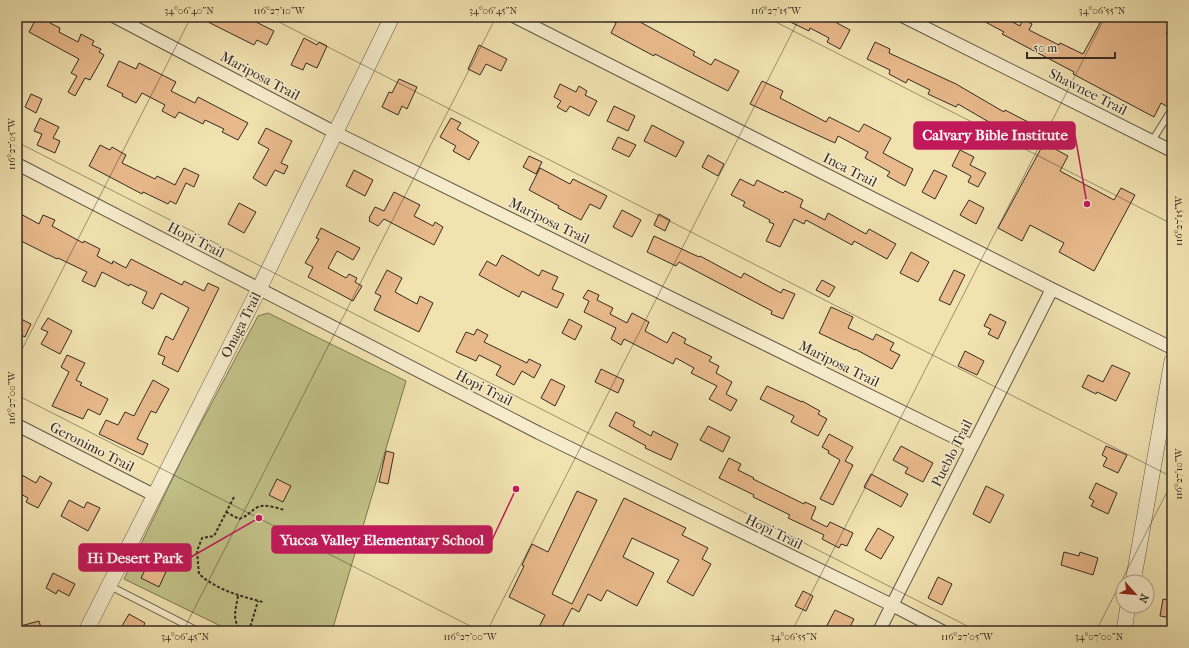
<svg xmlns="http://www.w3.org/2000/svg" width="1189" height="648" font-family="'IM FELL French Canon',serif">
<rect width="100%" height="100%" fill="#f1e2b0"/>
<filter id="stains"><feTurbulence type="fractalNoise" baseFrequency=".005" numOctaves="4"/><feColorMatrix values="0 0 0 0 .2 0 0 0 0 .09 0 0 0 0 .02 0 0 0 .5 -.17"/></filter>
<radialGradient id="worn" r=".72"><stop offset=".6" stop-color="#630" stop-opacity="0"/><stop offset="1" stop-color="#630" stop-opacity=".3"/></radialGradient>
<path fill="#c1c187" stroke="#7c7656" d="M268,313L406,381L332,631H231L124,579L183,457L258,316Z"/>
<path fill="#e8b98b" stroke="#362b24" d="M37,17H42L51,22L50,23L60,28L59,32L78,42L81,34L94,41L92,45L101,49L99,52L104,55L90,80L85,78L75,96L68,92L77,76L71,73L79,59L29,32Z
M198,17H246L274,31L267,45L257,40L254,45Z
M604,17H631L695,52L693,55L711,65L715,59L739,71L728,91L655,54L654,56L611,33L616,23Z
M780,17H826L850,30L840,49L827,42L829,38L810,28L809,31Z
M976,17H1003L1020,26L1023,19L1032,24L1029,30L1059,45L1060,43L1083,54L1101,21L1102,17H1172V22L1166,34L1172,38V105L1168,107L1161,103L1154,117L1073,74L1074,72L1002,34L1004,32Z
M304,38L317,45L319,42L327,46L317,68L306,63L303,70L291,65Z
M875,42L890,49L889,53L956,84L1004,112L1005,110L1032,124L1023,141L1013,135L1007,147L995,141L1001,129L958,104L956,107L928,94L930,90L908,79L906,83L889,74L890,70L867,59Z
M479,45L507,59L501,71L486,64L480,75L468,69Z
M119,61L136,69L139,63L176,82L171,91L195,103L198,97L248,123L238,140L222,132L224,129L205,120L203,124L179,112L175,118L162,111L165,105L142,93L136,103L122,96L123,94L107,86Z
M399,79L417,87L407,109L402,106L398,115L382,107L389,92L392,93Z
M762,81L783,91L780,98L826,122L829,117L859,132L864,124L891,138L883,153L913,169L905,186L887,176L890,172L865,158L868,152L838,136L835,143L750,104Z
M560,84L576,92L579,86L587,91L585,95L597,101L589,116L570,106L566,112L557,107L561,101L554,97Z
M31,94L42,99L36,113L25,107Z
M614,106L635,116L628,131L607,121Z
M40,118L59,127L53,138L60,141L55,153L37,145L42,134L34,131Z
M451,118L461,123L457,129L479,142L469,160L453,151L456,146L440,137Z
M652,125L684,142L676,157L644,141Z
M266,128L292,141L281,163L288,166L284,174L275,170L266,186L253,178L269,149L258,143Z
M618,137L636,145L629,157L612,149Z
M1044,143L1068,156L1060,171L1114,200L1121,188L1135,195L1094,271L1059,252L1064,243L1030,225L1022,241L998,228Z
M100,145L110,150L112,147L126,155L122,163L155,179L157,176L175,185L184,168L199,175L194,187L186,183L176,204L170,201L168,204L143,192L142,194L89,166Z
M960,150L974,157L970,165L986,173L978,187L968,182L971,176L952,166Z
M708,155L724,164L718,176L702,167Z
M529,156L542,162L536,174L523,167Z
M540,168L570,184L573,179L607,196L600,209L590,204L581,220L558,208L559,206L529,190Z
M354,170L373,180L365,196L346,186Z
M934,170L947,176L935,199L922,192Z
M740,179L754,186L757,180L783,193L785,191L803,200L800,207L825,220L828,213L866,234L869,229L896,244L887,259L854,241L852,245L806,220L804,224L794,219L780,247L766,241L774,224L769,222L770,220L743,206L745,202L731,195Z
M394,192L420,205L414,216L433,226L435,222L443,227L434,245L384,219L378,226L369,221L370,219L369,218L375,207L384,211Z
M969,200L984,208L976,224L960,215Z
M239,203L256,212L244,233L228,224Z
M622,210L641,220L632,237L613,227Z
M17,212L39,224L43,215L55,220L52,226L83,243L84,241L100,249L97,256L112,264L113,261L126,268L131,259L182,285L184,281L204,291L208,283L219,288L178,372L162,364L165,357L158,354L166,336L173,340L189,308L161,293L153,309L142,303L147,292L130,284L129,286L102,272L95,287L82,281L87,272L58,258L57,259L17,239Z
M659,214L670,220L665,231L654,225Z
M321,228L360,248L353,260L337,251L328,268L346,278L349,274L357,278L355,282L362,286L353,301L308,277L313,267L305,263L319,239L316,238Z
M654,236L699,257L700,256L741,278L744,273L781,293L783,289L795,294L783,319L771,314L772,311L679,262L676,266L647,252Z
M911,252L929,262L918,282L900,273Z
M502,255L539,276L542,270L558,277L552,289L564,294L557,308L522,291L519,297L479,275L487,261L496,266Z
M387,270L402,278L395,292L417,304L420,296L433,303L419,332L374,310L381,296L375,293Z
M954,270L965,275L950,305L939,300Z
M822,280L835,287L829,297L816,290Z
M588,290L599,295L597,300L613,308L610,314L627,323L632,313L649,322L645,331L667,343L673,332L686,339L684,343L712,357L709,361L719,366L716,373L732,382L726,394L737,400L731,411L709,399L717,386L691,373L694,368L676,358L673,364L624,339L621,345L611,339L616,328L584,312L589,301L583,298Z
M831,307L853,317L848,328L873,340L876,334L894,343L890,350L900,355L892,369L855,349V350L819,333Z
M990,314L1006,322L998,339L988,334L991,329L984,326Z
M17,317L31,324L25,337L17,333Z
M48,318L72,331L60,354L41,344L48,332L41,329Z
M569,319L582,326L575,340L562,333Z
M477,329L488,335L484,342L527,363L529,359L541,365L534,378L522,371L514,385L496,375L501,366L479,355L476,361L456,352L466,332L474,335Z
M965,351L984,361L977,375L958,366Z
M67,355L85,363L76,380L82,383L80,385L108,399L100,415L88,409L83,419L52,406L69,372L61,367Z
M1112,365L1130,373L1116,401L1097,392L1096,394L1082,387L1088,375L1103,382Z
M601,369L624,380L618,393L595,382Z
M551,379L565,386L555,406L541,398Z
M153,380L169,389L156,413L151,411L137,439L148,444L143,455L99,434L106,420L118,425L125,412L134,416Z
M767,386L802,402V401L820,411L818,414L827,419L818,436L791,422L794,416L760,399Z
M616,412L635,422L633,426L651,436L653,431L678,444L671,460L645,448L646,446L609,426Z
M708,426L730,437L723,452L700,440Z
M829,434L853,447L845,461L853,465L833,505L820,499L840,460L828,453L829,451L822,447Z
M901,446L933,463L923,482L905,473L908,468L893,460Z
M1106,446L1127,455L1118,473L1103,466L1107,458L1102,455Z
M386,451L394,453L388,484L379,482Z
M729,458L741,464L738,470L754,478L753,479L804,504L805,502L816,507L811,519L827,527L830,522L853,533L847,546L841,544L839,548L822,539L824,535L788,518L790,515L753,497L754,495L719,478Z
M871,474L908,494L901,507L864,487Z
M22,475L36,483L40,476L52,483L38,508L26,502L28,498L17,492V485Z
M277,479L291,486L283,502L269,495Z
M1096,483L1117,493L1108,514L1091,506L1094,501L1089,498Z
M986,486L1004,495L990,523L973,514Z
M577,491L597,500L552,594L572,604L624,498L686,528L682,535L708,548L702,559L711,564L693,596L667,582L679,560L632,538L623,557L654,573L637,606L607,590L601,601L588,594L579,612L572,608L560,631H537L545,615L509,597L524,566L522,565L532,544L548,552Z
M69,500L84,508L87,502L100,508L88,531L61,516Z
M878,528L894,537L881,559L865,550Z
M1064,552L1079,556L1080,552L1098,558L1093,575L1061,565Z
M153,554L170,563L159,587L141,578Z
M53,573L75,584L69,596L58,590L56,594L46,588Z
M938,577L952,584L942,605L928,598Z
M803,591L813,596L806,611L795,606Z
M1163,599L1172,601V618L1160,616Z
M835,610L854,619L848,631H824Z
M129,614L145,623L141,631H119Z
M39,621L42,631H17V627Z"/>
<g fill="none" stroke-linecap="round" stroke-linejoin="round">
<defs>
<path id="service" d="M1152,141L1172,109
M110,586L198,631"/>
<path id="minor" d="M115,17L336,133L972,446
M515,17L1052,289L1172,348
M904,17L1172,151
M17,164L539,433L892,605L942,631
M17,425L154,495
M879,631L1052,289"/>
<path id="tertiary" d="M1133,582L1172,361
M86,631L259,289L392,17
M1124,631L1128,606"/>
</defs>
<use href="#service" stroke="#655947" stroke-width="8"/>
<use href="#minor" stroke="#655947" stroke-width="14"/>
<use href="#tertiary" stroke="#655947" stroke-width="16"/>
<path stroke="#362b24" stroke-width="2" stroke-dasharray="3 2" stroke-linecap="butt" d="M234,497L214,536L202,538L197,551L199,574C217,590 240,596 263,602
M226,512L239,519C246,517 250,512 256,508C264,503 276,508 285,510
M238,596C236,609 231,621 242,631
M249,631L258,601"/>
<use href="#service" stroke="#f6eccc" stroke-width="6"/>
<use href="#minor" stroke="#f6eccc" stroke-width="12"/>
<use href="#tertiary" stroke="#f6eccc" stroke-width="15"/>
</g>
<path fill="none" stroke="#362b24" stroke-width="1" stroke-opacity="0.45" d="M269,17L1172,477M766,17L1172,224M17,142L977,631M17,359L191,17M17,395L480,631M183,631L496,17M487,631L800,17M792,631L1105,17M1096,631L1172,482"/>
<g text-anchor="middle" dominant-baseline="central" stroke-width="3" stroke-linejoin="round" paint-order="stroke">
<g font-size="14" fill="#362b24" stroke="#f6eccc">
<text transform="translate(260 76) rotate(28)">Mariposa Trail</text>
<text transform="translate(1088 92) rotate(27)">Shawnee Trail</text>
<text transform="translate(850 170) rotate(27)">Inca Trail</text>
<text transform="translate(549 221) rotate(26)">Mariposa Trail</text>
<text transform="translate(196 240) rotate(27)">Hopi Trail</text>
<text transform="translate(241 325) rotate(-63)">Onaga Trail</text>
<text transform="translate(839 364) rotate(26)">Mariposa Trail</text>
<text transform="translate(484 388) rotate(27)">Hopi Trail</text>
<text transform="translate(92 447) rotate(27)">Geronimo Trail</text>
<text transform="translate(952 453) rotate(-63)">Pueblo Trail</text>
<text transform="translate(774 532) rotate(26)">Hopi Trail</text>
</g>
</g>
<path fill="none" stroke="#c2185b" stroke-width="1.5" d="M1087 204L1075 135M516 489L492 540M259 518L191 557"/>
<g fill="#c2185b" stroke="#f6eccc" stroke-width="1.5">
<circle cx="1087" cy="204" r="4"/>
<circle cx="516" cy="489" r="4"/>
<circle cx="259" cy="518" r="4"/>
</g>
<g fill="#c2185b" stroke="#c2185b" stroke-width="1.5">
<rect x="914" y="122" width="161" height="27" rx="4"/>
<rect x="272" y="526" width="220" height="27" rx="4"/>
<rect x="79" y="544" width="112" height="27" rx="4"/>
</g>
<g font-size="15" text-anchor="middle" font-weight="bold" fill="#fff">
<text x="995" y="140">Calvary Bible Institute</text>
<text x="382" y="545">Yucca Valley Elementary School</text>
<text x="135" y="563">Hi Desert Park</text>
</g>
<rect width="1189" height="648" fill="none" stroke="#f1e2b0" stroke-width="44"/>
<g transform="translate(1135 594) rotate(117)"><circle r="19" fill="#f6eccc" stroke="#a99f89"/>
<path d="M0-3L7 15L0 10L-7 15Z" fill="#8f2418"/>
<text y="-6" font-size="11" font-weight="bold" text-anchor="middle" fill="#362b24">N</text>
</g>
<path d="M1027 52v6h88v-6" fill="none" stroke="#362b24" stroke-width="2"/>
<text x="1033" y="52" font-size="12" fill="#362b24" stroke="#f6eccc" stroke-width="3" paint-order="stroke">50 m</text>
<rect x="22" y="22" width="1145" height="604" fill="none" stroke="#362b24" stroke-width="1.5"/>
<g font-size="10" text-anchor="middle" fill="#362b24">
<text x="189" y="14">34°06'40"N</text>
<text x="279" y="14">116°27'10"W</text>
<text x="493" y="14">34°06'45"N</text>
<text x="776" y="14">116°27'15"W</text>
<text x="1102" y="14">34°06'55"N</text>
<text transform="translate(11 144) rotate(-90)" y="4">116°27'05"W</text>
<text transform="translate(1178 221) rotate(-90)" y="4">116°27'15"W</text>
<text transform="translate(11 398) rotate(-90)" y="4">116°27'00"W</text>
<text transform="translate(1178 474) rotate(-90)" y="4">116°27'10"W</text>
<text x="185" y="640">34°06'45"N</text>
<text x="470" y="640">116°27'00"W</text>
<text x="794" y="640">34°06'55"N</text>
<text x="967" y="640">116°27'05"W</text>
<text x="1099" y="640">34°07'00"N</text>
</g>
<rect width="100%" height="100%" filter="url(#stains)"/>
<rect width="100%" height="100%" fill="url(#worn)"/>
</svg>
